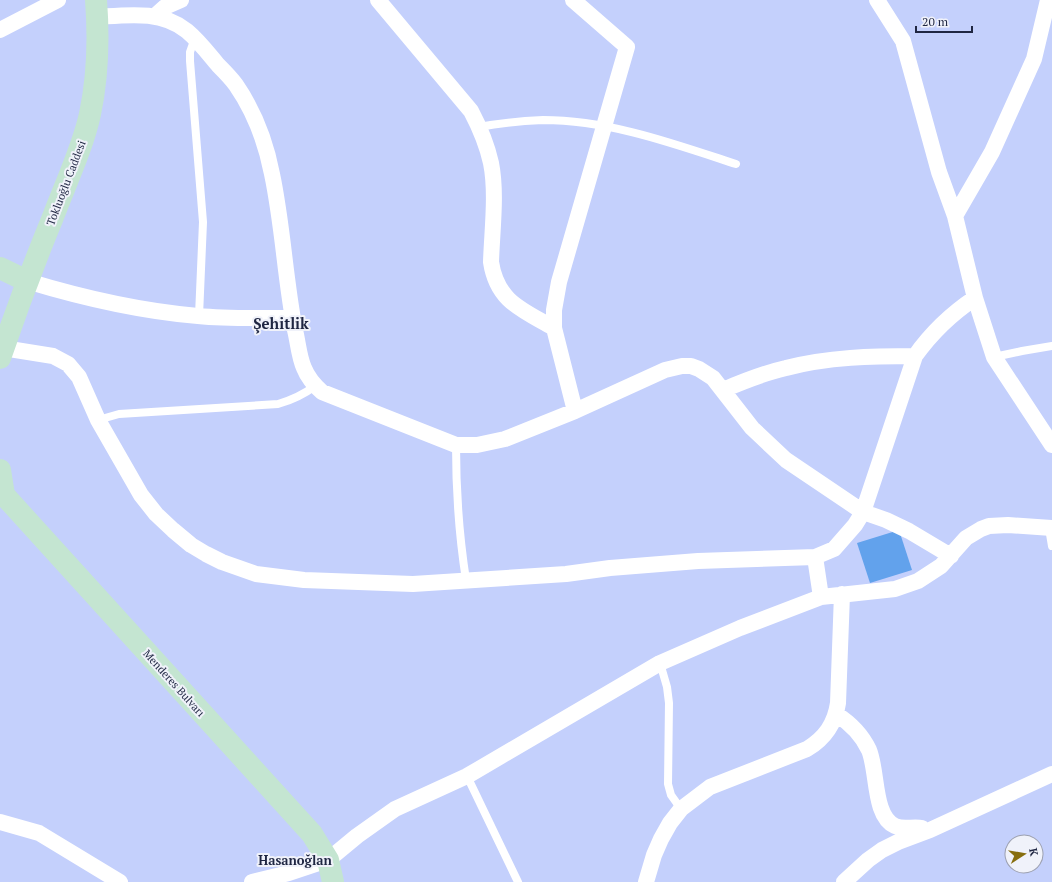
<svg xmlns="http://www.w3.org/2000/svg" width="1052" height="882" font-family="'PT Serif',serif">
<rect width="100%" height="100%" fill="#c4d0fc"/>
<path fill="#62a2ec" d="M899,530L912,570L870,583L857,543Z"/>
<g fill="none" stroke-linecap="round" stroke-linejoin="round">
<path stroke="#fff" stroke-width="8" d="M195,38L190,52V61L203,222L199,316
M479,127C500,123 521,121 543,120C609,120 675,144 736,164
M994,357L1022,351L1052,346
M98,420L119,414L278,404C292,400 303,395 315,386
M456,445C456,491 459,535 466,580
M1049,528L1052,546
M660,663L667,687L669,703L668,784L671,795L681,809
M467,776L518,882"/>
<path stroke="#fff" stroke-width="16" d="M378,0L471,111C480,128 487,145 491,163C497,193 492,231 491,262C497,302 523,310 554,328
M573,0L627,47L559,282L554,310V328L575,411
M877,0L903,41L939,172L955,216
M1048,0L1034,59L992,152L955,216L975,298L994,357L1052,445
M155,16L165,7L181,0
M97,17C128,15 161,10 187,31C199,41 208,53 218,65C224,71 231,78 236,85C254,111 266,143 272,174C283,226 285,279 295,330C298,342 299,357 304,368C308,378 314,385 322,392L456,445H477L505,439L575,411L665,370L682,366H691L699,369L713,378L752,428L786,460L863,512L886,520L909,531L951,556
M0,30L58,0
M27,281C83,298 139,311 198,316C229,319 261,318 293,318
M3,348L53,356L68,364L79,377L98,420L141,495L156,514L173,530L191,545L206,554L222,562L256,574L304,580L413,584L566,574L610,568L698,561L815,557L834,549L855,525L863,512L915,356C932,332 951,314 975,298
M723,390C744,381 764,373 786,368C828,357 873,356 915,356
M815,557L821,597
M836,714C850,723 862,735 869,750C878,772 873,816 895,826C904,830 913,826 922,828
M0,822L39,833L120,882
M252,882L289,873L328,860L357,836L395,809L467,776L660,663L740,628L821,597L895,589L918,581L941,566L966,538L981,529L989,526L1008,525L1052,528
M646,882L654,855L661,839L670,823L681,809L710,787L807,749C825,738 835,724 838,703L842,594
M844,882L868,860L882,850L898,842L930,830L1052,774"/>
<path stroke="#c4e5d1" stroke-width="22" d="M0,268L27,281
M0,358C16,311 34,263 53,217C65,185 83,147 90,114C98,76 99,39 96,0
M0,470L4,495
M0,493L4,495L312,834L328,860L333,882"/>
</g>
<g text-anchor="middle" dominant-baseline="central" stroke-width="4" stroke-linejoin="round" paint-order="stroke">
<g font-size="11" fill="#1f2642" stroke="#f0f2fa">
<text transform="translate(66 183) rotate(-69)">Tokluoğlu Caddesi</text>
<text transform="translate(174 683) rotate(48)">Menderes Bulvarı</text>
</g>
<g font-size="13" font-weight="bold" fill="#1f2642" stroke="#f0f2fa">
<text x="295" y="860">Hasanoğlan</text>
</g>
<g font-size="15" font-weight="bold" fill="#1f2642" stroke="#f0f2fa">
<text x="281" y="323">Şehitlik</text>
</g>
</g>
<g transform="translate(1024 854) rotate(78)"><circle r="19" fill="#f0f2fa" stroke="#9ca0b0"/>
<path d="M0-3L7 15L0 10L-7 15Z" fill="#876e0e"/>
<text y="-6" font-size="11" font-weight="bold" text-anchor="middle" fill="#1f2642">K</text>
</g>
<path d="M916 26v6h56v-6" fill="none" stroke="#1f2642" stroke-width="2"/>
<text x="922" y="26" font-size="12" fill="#1f2642" stroke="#f0f2fa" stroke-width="3" paint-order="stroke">20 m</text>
</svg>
